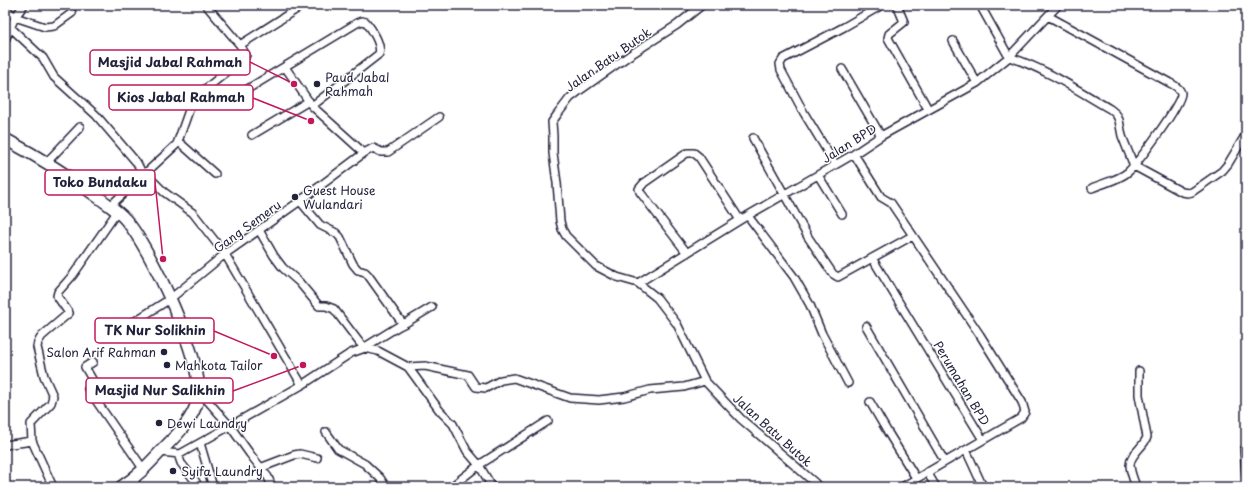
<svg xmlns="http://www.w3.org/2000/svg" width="1251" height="492" font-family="'Playpen Sans',sans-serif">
<rect width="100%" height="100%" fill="#fff"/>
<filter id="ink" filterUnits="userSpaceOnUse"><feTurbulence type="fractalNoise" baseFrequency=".025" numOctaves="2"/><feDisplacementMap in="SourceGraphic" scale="8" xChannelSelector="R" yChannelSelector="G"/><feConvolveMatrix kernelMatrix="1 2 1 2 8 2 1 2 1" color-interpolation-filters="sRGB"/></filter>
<g filter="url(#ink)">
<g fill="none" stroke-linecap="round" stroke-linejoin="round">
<defs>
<path id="street" d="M702,5L677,25L630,55L579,91L570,98L557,115L552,122L553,136V153L557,183L560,221L562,229L566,236L596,266L617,277L638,283L657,298L677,324L705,381L741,419L815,483L818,487
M897,5L904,22L889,34L888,38L928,109
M980,5L1009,57C1045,68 1077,90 1110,109L1116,114L1119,120L1122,136L1134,166L1182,192L1188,193L1192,192L1222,171L1228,164L1246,134
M5,8L15,17L45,27L54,26L72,13
M1048,16L1170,83C1174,85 1180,88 1181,93C1183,102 1137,164 1128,172C1119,180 1103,183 1092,188
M10,27L43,58L54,77L96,115L137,163L143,175L151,179L164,192L193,213L225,254L302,385
M5,40L15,17L24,5
M953,41L977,83
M240,45L303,5
M285,67L312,106L364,153
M842,69L881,136
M204,90L219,101L226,102L357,23L362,21L366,22C372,29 382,45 379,54L312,106
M252,135L309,101
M753,138L808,237L833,274L838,277L912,236
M179,142L215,174
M854,154L881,197L891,203L980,335L1022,402L1025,412L1021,418L983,440
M47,162L80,127
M835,164L804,113L781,70L780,64L783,59L844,27L882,5
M818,175L842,214
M300,201L320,225L336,233L340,237L353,264L358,270L365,272L368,275L403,324
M110,206L177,144L193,99L245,57L246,55L240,45L206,5
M748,216L794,277L810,305L822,334L848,383
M259,230L274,256L283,268L299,282L319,306H326L334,309L359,342L365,348L378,351L408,367L440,411L453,424L467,451L479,465L492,487
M687,253L640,192L639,189L644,183L687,153H694L699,157L740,220
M872,258L983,440L902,487
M638,283L740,220L854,154L881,136L977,83L1009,57L1058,5
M866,326L945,462
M124,328L170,299L225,254L300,201L364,153L373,148L381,152H388L439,117
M365,347L399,326L407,322L432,307
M93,362L85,367L93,381V384L88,389L144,470
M408,367L425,366L468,375L476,387L486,388L501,380L514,378L570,398L599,400L624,397L650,390L684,387L705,381
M199,391L230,426L302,385L351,353L365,348
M870,402L887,431L916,478
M326,432L338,449L365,464L380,478L386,487
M200,443L213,487
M5,445L32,441
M966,450L983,487
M1244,450L1246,475
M160,452L180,454L230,426L250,454L268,477L272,487
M178,454L181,463L196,482L197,487
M260,468L294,455L300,454L317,458
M927,472L936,487
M133,480L138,487
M53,487L32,441L31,424L51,403L53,396L44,376L37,347L38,342L42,336L69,313L57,296L58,292L73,275L117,212
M451,487L479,465L548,421
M1136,487C1134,480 1130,472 1130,465C1130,454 1144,447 1147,437L1139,395V371"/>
<path id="secondary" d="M5,139C39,157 71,177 102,200C110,206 119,212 125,219C149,245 206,366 198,399C193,420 176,436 161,451C148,465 138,476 121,487"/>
</defs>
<use href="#street" stroke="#22223b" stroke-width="10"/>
<use href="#secondary" stroke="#22223b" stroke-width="14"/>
<use href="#street" stroke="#fff" stroke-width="7"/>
<use href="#secondary" stroke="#fff" stroke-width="11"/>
</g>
</g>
<g fill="#22223b" stroke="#fff" stroke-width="1.5">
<circle cx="317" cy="84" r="4"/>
<circle cx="295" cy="197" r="4"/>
<circle cx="164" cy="352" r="4"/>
<circle cx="167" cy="365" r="4"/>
<circle cx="159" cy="423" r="4"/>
<circle cx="173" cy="471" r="4"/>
</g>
<g text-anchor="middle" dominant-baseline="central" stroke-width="3" stroke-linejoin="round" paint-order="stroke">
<g font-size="12" fill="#22223b" stroke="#fff">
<text transform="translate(608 59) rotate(-35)">Jalan Batu Butok</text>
<text transform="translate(849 143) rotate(-32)">Jalan BPD</text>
<text transform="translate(247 226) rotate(-36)">Gang Semeru</text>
<text transform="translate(962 383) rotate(59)">Perumahan BPD</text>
<text transform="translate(773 430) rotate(42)">Jalan Batu Butok</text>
</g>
<g font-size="12" fill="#22223b" stroke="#fff" text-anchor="start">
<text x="325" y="77">Paud Jabal<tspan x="325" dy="14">Rahmah</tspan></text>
<text x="303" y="190">Guest House<tspan x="303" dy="14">Wulandari</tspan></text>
<text x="156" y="352" text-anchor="end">Salon Arif Rahman</text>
<text x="175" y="365">Mahkota Tailor</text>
<text x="167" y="423">Dewi Laundry</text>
<text x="181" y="471">Syifa Laundry</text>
</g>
</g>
<path fill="none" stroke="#c2185b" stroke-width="1.5" d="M294 84L250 62M311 121L253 98M163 259L155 182M274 356L214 331M303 365L233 391"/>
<g fill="#c2185b" stroke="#fff" stroke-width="1.5">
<circle cx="294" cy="84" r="4"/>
<circle cx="311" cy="121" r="4"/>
<circle cx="163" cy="259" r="4"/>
<circle cx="274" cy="356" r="4"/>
<circle cx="303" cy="365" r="4"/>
</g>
<g fill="#fff" stroke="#c2185b" stroke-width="1.5">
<rect x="90" y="50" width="160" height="25" rx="4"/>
<rect x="109" y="85" width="144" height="25" rx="4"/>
<rect x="45" y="170" width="110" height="25" rx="4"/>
<rect x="95" y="318" width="119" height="25" rx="4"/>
<rect x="86" y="378" width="147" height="25" rx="4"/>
</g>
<g font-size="13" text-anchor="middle" font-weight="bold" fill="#22223b">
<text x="170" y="67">Masjid Jabal Rahmah</text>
<text x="181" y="102">Kios Jabal Rahmah</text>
<text x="100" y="187">Toko Bundaku</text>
<text x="155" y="335">TK Nur Solikhin</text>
<text x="160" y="395">Masjid Nur Salikhin</text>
</g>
<rect width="1251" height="492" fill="none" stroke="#fff" stroke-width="20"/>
<rect x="10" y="10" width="1231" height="472" fill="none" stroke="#22223b" stroke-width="1.5" filter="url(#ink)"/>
</svg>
